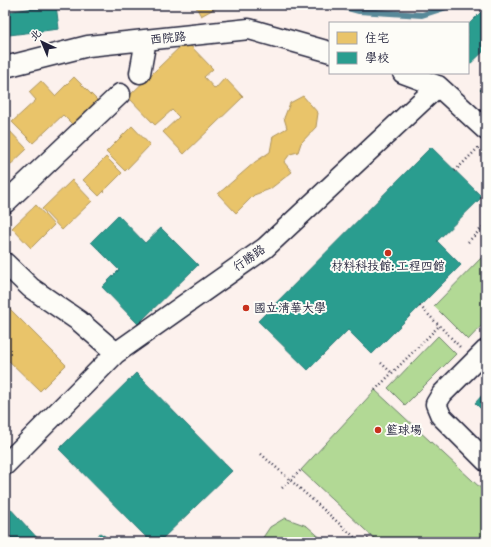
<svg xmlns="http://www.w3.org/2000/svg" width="491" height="547" font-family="Itim,'LXGW WenKai TC',sans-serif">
<rect width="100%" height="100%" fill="#fcf1ed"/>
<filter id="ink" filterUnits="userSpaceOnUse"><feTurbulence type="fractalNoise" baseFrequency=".025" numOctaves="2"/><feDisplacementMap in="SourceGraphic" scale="8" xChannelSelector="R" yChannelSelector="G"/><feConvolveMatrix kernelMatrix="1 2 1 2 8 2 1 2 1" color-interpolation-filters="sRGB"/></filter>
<g filter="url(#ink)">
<path fill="#b2d995" stroke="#6a7e68" d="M486,253V321L468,340L434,306Z
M438,336L456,354L405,405L388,388Z
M375,390L486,493V542H378L301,470Z
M285,518L307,526L325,542H260L270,527Z"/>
<path fill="#e9c46a" stroke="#ad935c" d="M195,5H221L201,16Z
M186,41L213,69L204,77L215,89L225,78L243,97L184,154L163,132L179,117L172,110L155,125L128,97Z
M74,77L97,100L72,124L63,115L33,143L12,122L36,100L29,92L41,81L55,96Z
M303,96L318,113L316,127L301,143L298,152L290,154L284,162L292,172L270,189L254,195L236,213L218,194L255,162L270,152L273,136L287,128L284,118L290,103Z
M132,126L150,145L125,171L106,152Z
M6,127L27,149L5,170V128Z
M106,157L122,173L99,196L83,180Z
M72,180L92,201L62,230L42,209Z
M36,205L54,225L31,248L12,228Z
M5,304L66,365L40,391L5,357Z"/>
<path fill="#2a9d8f" stroke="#287876" d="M56,5L59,29L9,35L6,12Z
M481,12L486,17V49L468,66V25Z
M486,84V95L480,90Z
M431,147L482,197L437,241L461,265L372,354L348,330L308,370L258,321Z
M118,215L145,243L161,228L198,265L138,324L102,287L119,270L91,242Z
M136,373L232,471L159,542H151L59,449Z
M486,391V414L475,403Z
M6,504L41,542H5Z
M100,533L114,542H94Z"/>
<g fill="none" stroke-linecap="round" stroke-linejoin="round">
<path stroke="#598999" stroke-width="6" d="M337,5L359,11L422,15L453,5"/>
<defs>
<path id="minor" d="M5,67L88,46L249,29L330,52
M140,73L146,40
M403,73L438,86L486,130
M5,203L120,94
M5,263L31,288L79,321L116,353
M486,350L442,394L436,404L441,416L486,461
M5,465L116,353L265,248L438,86"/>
</defs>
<use href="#minor" stroke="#22223b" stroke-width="23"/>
<path stroke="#22223b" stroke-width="2.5" stroke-dasharray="1 3" stroke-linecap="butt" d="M455,171L479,147
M468,242L486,224
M420,306L461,348
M381,363L392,373
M375,390L439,326
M261,454L360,542
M282,488L301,470
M365,542L371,535"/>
<use href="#minor" stroke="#fdfcf7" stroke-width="20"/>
</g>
</g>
<g fill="#c8321e" stroke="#fdfcf7" stroke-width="1.5">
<circle cx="388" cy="253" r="4"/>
<circle cx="246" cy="308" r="4"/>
<circle cx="378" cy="430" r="4"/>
</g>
<g text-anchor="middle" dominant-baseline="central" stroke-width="4" stroke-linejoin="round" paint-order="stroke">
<g font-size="12" fill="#22223b" stroke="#fdfcf7">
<text transform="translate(168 38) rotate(-6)">西院路</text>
<text transform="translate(249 258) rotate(-35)">行勝路</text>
</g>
<g font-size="12" fill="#22223b" stroke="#fdfcf7" text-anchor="start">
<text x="388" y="266" text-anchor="middle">材料科技館: 工程四館</text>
<text x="254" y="308">國立清華大學</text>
<text x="386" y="430">籃球場</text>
</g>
</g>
<rect width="491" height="547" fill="none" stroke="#fdfcf7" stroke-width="20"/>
<rect x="10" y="10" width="471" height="527" fill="none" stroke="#22223b" stroke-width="1.5" filter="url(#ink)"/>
<rect x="329" y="22" width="140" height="52" fill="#fdfcf7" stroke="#a5a5ac"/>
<rect x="337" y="32" width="20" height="12" fill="#e9c46a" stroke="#a5a5ac"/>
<text x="365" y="42" font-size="12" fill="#22223b">住宅</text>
<rect x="337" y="52" width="20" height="12" fill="#2a9d8f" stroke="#a5a5ac"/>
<text x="365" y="62" font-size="12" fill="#22223b">學校</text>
<g transform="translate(42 42) rotate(316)" stroke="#fdfcf7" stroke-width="3" paint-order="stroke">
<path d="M0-3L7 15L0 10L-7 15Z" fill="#22223b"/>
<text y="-6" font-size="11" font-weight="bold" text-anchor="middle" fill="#22223b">北</text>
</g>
</svg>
